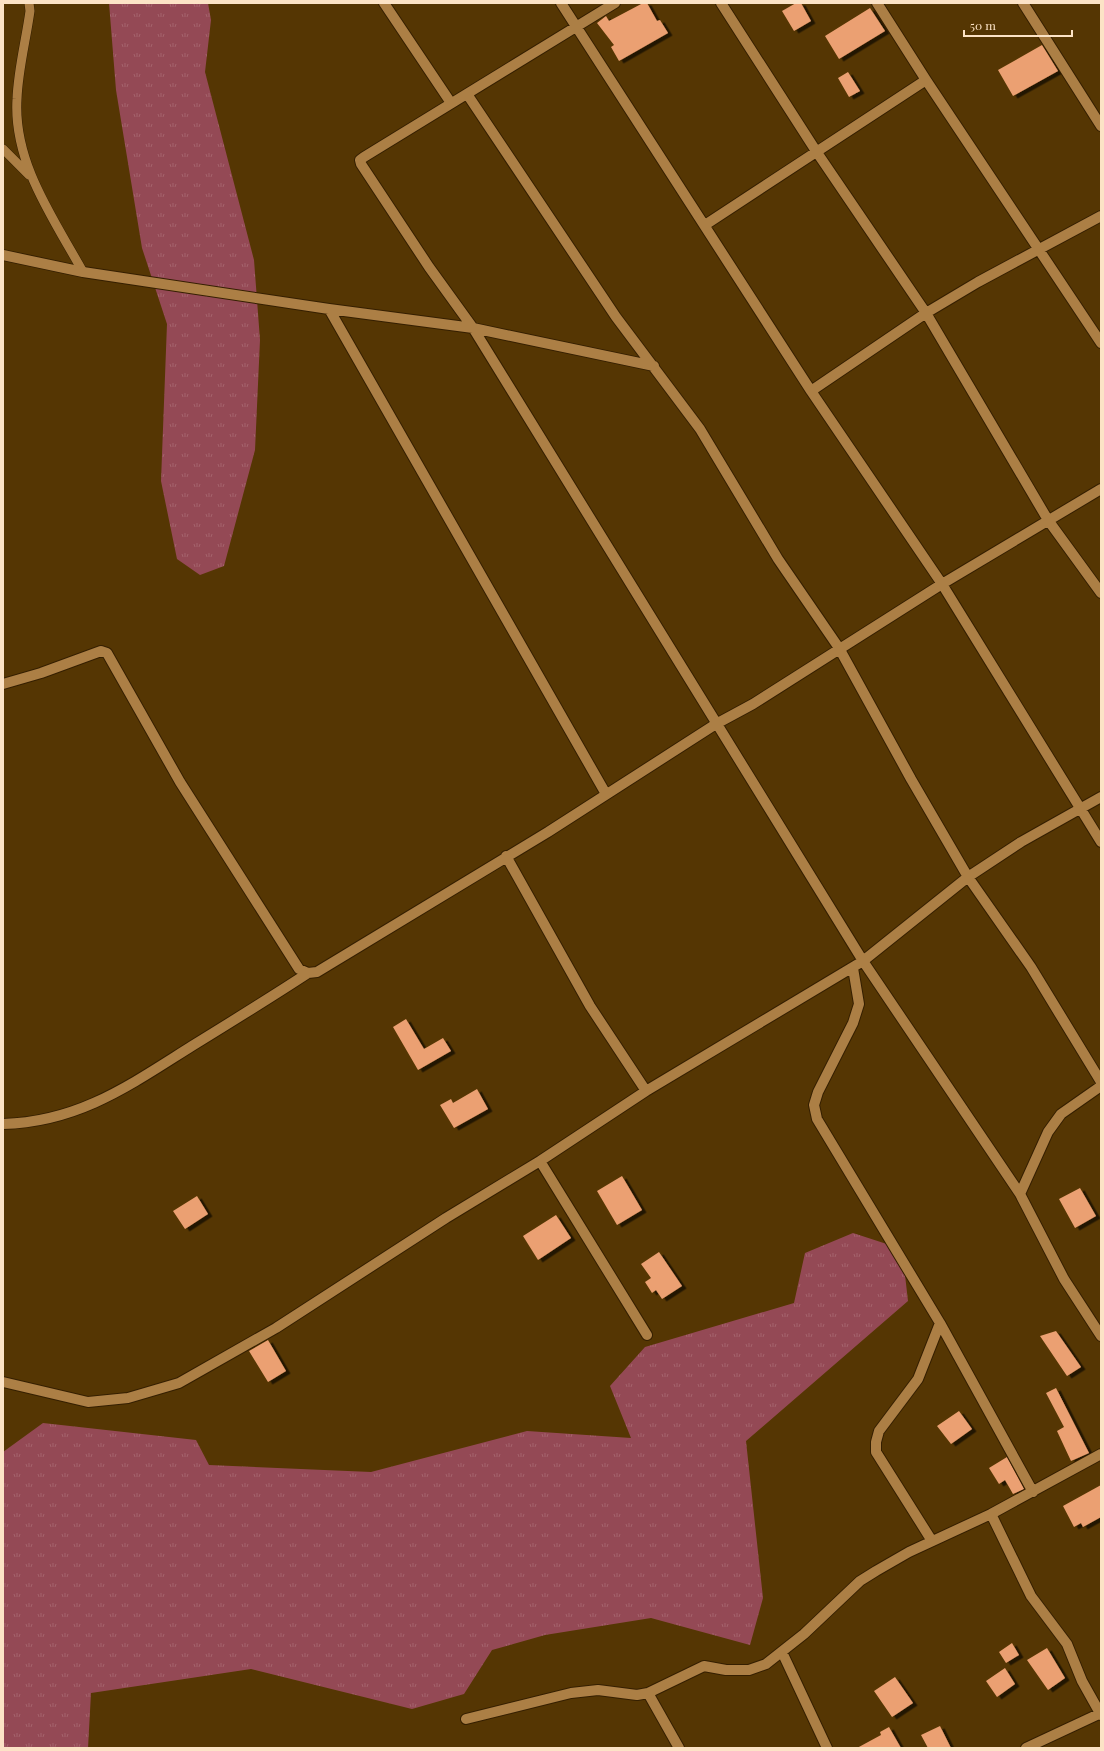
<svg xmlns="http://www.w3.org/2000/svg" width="1104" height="1751" font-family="'Playfair Display',serif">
<defs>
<pattern id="grass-tufts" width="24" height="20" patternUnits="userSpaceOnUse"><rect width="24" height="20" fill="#944955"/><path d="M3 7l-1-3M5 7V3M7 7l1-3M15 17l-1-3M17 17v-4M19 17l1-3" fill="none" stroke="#a4636c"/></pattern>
<filter id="shadow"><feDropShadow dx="4.5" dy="2.5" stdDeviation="0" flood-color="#0009"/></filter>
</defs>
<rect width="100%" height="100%" fill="#553603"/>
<path fill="url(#grass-tufts)" d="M109,3H208L211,20L205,72L254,260L260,340L255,450L224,566L200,575L177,559L161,481L167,324L142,248L116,90Z
M853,1233L902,1249L908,1301L746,1441L763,1598L750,1645L651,1618L545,1635L492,1650L464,1694L412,1709L251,1669L91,1693L88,1748H3V1452L43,1423L196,1440L209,1465L371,1472L527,1431L631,1438L610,1386L645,1347L794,1303L805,1253Z"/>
<path fill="#eba072" filter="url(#shadow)" d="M643,3H647L657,21L660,20L668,33L619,61L611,47L614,45L597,23L606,16L609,21Z
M796,3H801L811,21L794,31L782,11Z
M870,8L885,31L839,59L825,36Z
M1042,45L1058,71L1013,96L998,70Z
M848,72L860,91L849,97L838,78Z
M406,1019L424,1049L443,1038L451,1051L418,1070L393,1027Z
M477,1089L488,1109L454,1128L440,1105L451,1099L453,1103Z
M622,1176L642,1210L617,1225L597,1191Z
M1080,1188L1096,1216L1075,1228L1059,1199Z
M197,1196L208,1214L185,1229L173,1211Z
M556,1215L571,1238L538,1260L523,1236Z
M659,1252L682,1286L662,1299L656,1290L652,1293L645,1282L651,1278L641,1264Z
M1056,1331L1081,1367L1067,1376L1040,1336Z
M268,1340L286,1371L268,1382L249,1351Z
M1056,1388L1089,1453L1071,1461L1057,1431L1064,1427L1046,1393Z
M959,1411L972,1429L951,1444L937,1426Z
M1007,1457L1024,1489L1013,1494L1005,1480L999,1484L989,1468Z
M1101,1485V1517L1083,1527L1081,1523L1074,1527L1063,1506Z
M1012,1643L1019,1655L1006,1663L999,1652Z
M1047,1648L1065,1678L1048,1690L1027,1660Z
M1005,1668L1015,1684L997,1697L986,1681Z
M895,1677L913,1703L892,1717L874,1691Z
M940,1726L951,1748H928L921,1735Z
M889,1727L901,1748H857L881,1735L880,1732Z"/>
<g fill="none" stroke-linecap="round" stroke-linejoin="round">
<defs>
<path id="lane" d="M29,3L30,11C26,40 18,70 17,99C13,163 54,219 83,272
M3,149L29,175"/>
<path id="street" d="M384,3L451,103
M561,3L811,391L942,584L1101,842
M721,3L816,151L926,313L1048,520L1101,593
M877,3L926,80L1101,343
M1023,3L1101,126
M467,94L616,317L700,429L778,559L839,648L911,779L968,877L1031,967L1101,1082
M705,225L926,80
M3,255L83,272L329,309L473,328L654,366
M329,309L606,794
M811,391L926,313L978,282L1101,216
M3,684L41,673L101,651L107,653L180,782L299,969L308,973L317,972L548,832L716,724L753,704L942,584L1101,489
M1101,797L1021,842L968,877L863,961L1020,1194L1064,1279L1101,1336
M506,856L590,1006L646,1091
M853,968L859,1004L853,1023L818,1092L814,1105L817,1119L940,1323L1033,1492
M3,1124C79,1122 130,1085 192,1046C231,1022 270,998 308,973
M540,1161L647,1335
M1020,1194L1048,1132L1061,1114L1101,1086
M3,1382L88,1402L128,1398L179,1383L276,1328L446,1218L540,1161L646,1091L863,961L473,328L429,267L361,164L360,160L364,157L615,3
M991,1514L1031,1596L1067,1644L1082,1681L1101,1715
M932,1541L876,1452V1442L879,1431L918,1379L940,1323
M782,1652L827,1748
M648,1693L679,1748
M466,1719L571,1693L598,1690L637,1695L648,1693L704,1666L726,1670H749L766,1664L804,1634L860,1581L876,1571L909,1552L991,1514L1101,1454
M1026,1748L1101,1713"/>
</defs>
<use href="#lane" stroke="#351f00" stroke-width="10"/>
<use href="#street" stroke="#351f00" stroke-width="12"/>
<use href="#lane" stroke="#ac7f45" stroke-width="9"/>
<use href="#street" stroke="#ac7f45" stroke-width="10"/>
</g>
<rect width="1104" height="1751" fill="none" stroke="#fce3c6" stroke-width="8"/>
<path d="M964 30v6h108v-6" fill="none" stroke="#fce3c6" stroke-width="2"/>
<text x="970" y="30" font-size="12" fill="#fce3c6" stroke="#553603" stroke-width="3" paint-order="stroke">50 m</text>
</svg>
